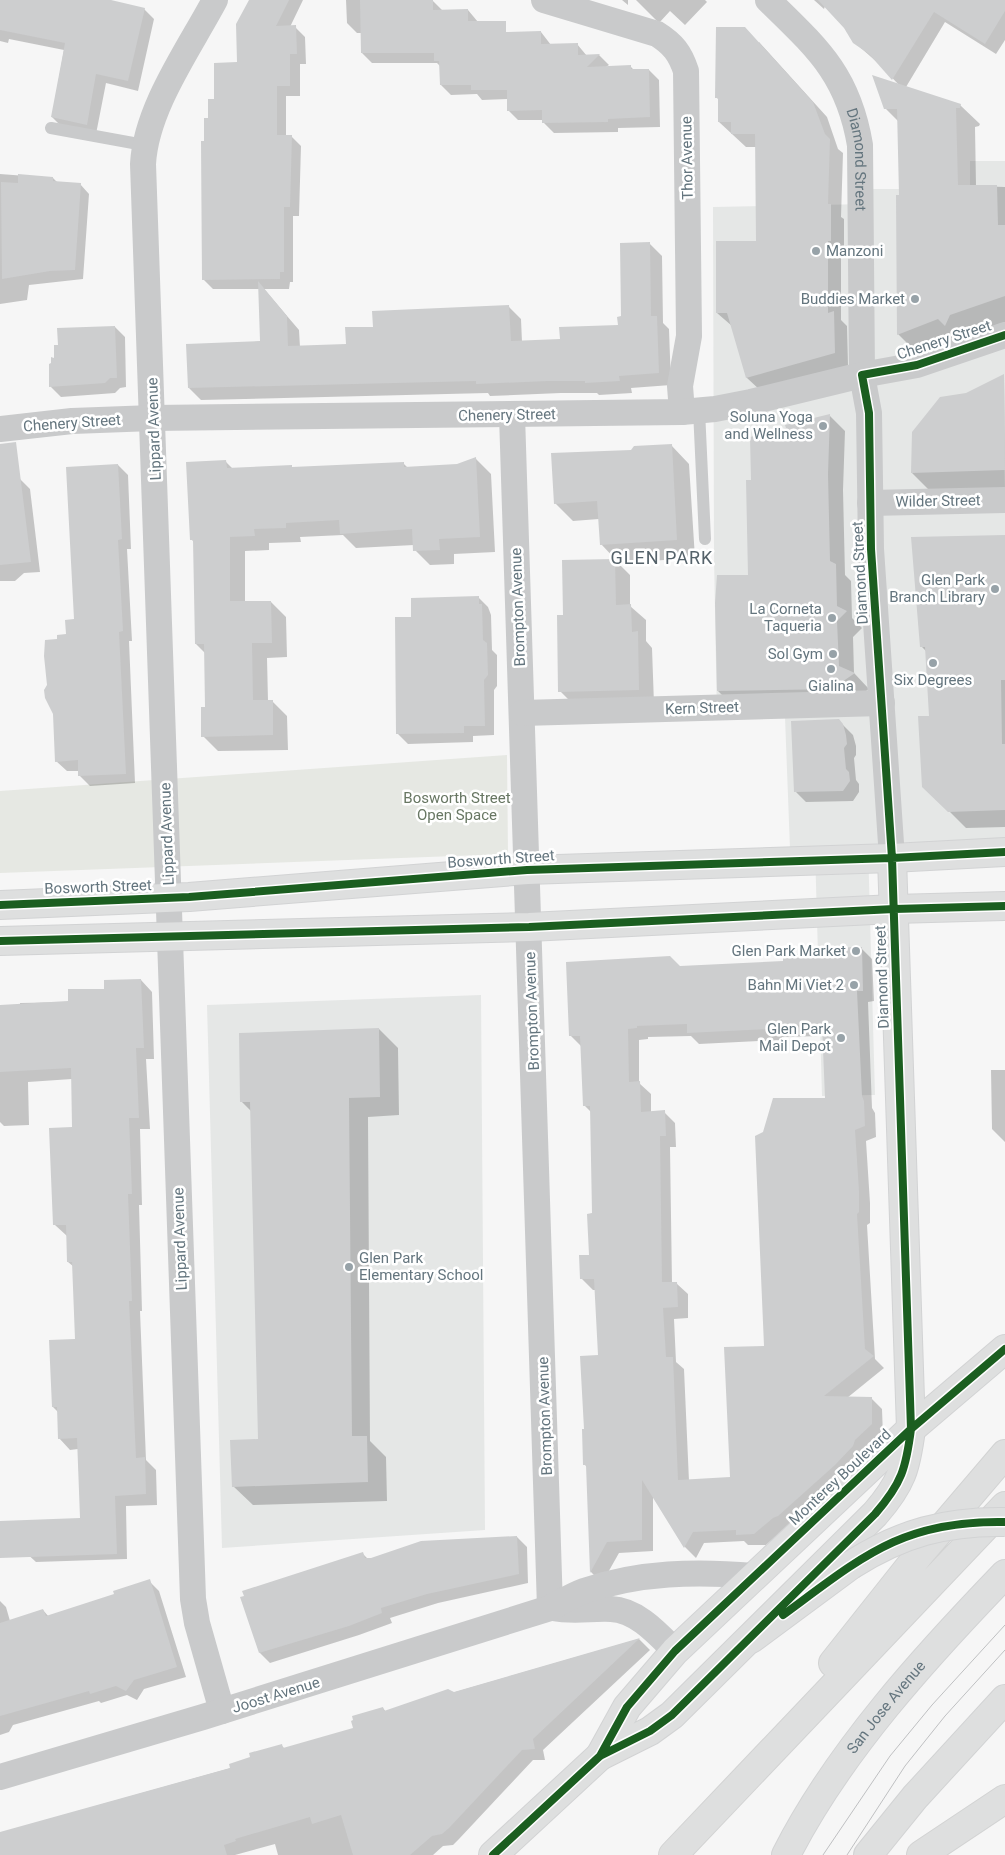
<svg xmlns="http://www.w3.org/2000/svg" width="1005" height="1855" font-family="Roboto,sans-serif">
<rect width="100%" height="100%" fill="#f6f6f6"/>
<path fill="#e5e7e6" d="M970,161H1005V840L868,846L875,1095L822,1096L815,849H790L785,717L717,719L714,556L713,207L869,204V189H970Z
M481,995L485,1530L222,1548L207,1005Z"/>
<path fill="#e6e8e3" d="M507,755L508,854L0,873V791Z"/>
<path fill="#0003" fill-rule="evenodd" d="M0,0H106L144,9L154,19L138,91L106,83L96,134L62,127L52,117L64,50L9,39L8,43L0,41Z
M251,0H303L290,27H295L305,37L306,64H300V96H286V136H291L301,146L299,216H293V282H290L289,289H264L299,330L300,347L347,345L374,328L509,307L521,319L522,342L561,340L619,326L649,243L662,256L663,323L669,329L671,385L631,388L632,393L599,395L597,393H561L490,396L488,393L201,400L189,388L261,342L260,289H213L203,279L206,142L209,120L216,100L238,64Z
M346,0H432L442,10H468L478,22L496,34L541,32L551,45L577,44L587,56L599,55L609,65L606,67H631L634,70H649L659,80L660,127L618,128V132L554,133L544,123V120H518L508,110V99L482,100L477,94L451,95L441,85L440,66L437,63H372L362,53V33H357L347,23Z
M622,0H628V5Z
M636,0H705L707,2L685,25L670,11L659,23Z
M814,0H1005V40L996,54L945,22L906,87L960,105L980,124L979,126L975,127L976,186L1005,187V322L917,353L898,334L901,196L899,122L886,109L899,85L878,63L854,42L845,27L825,6L824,9Z
M759,42L827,117L838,149L843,153L841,217L844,219V254H841V320L847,326L848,366L761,391L747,378L732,326L717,313L757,242V147H746L719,122L720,101L716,97Z
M0,174L53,178L58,183L80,184L89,194L83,279L29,285L27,300L0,304Z
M115,327L125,337L126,387L120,388L115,393L61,397L51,387L56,359Z
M1004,376L1005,490L931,492L912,473L967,395Z
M830,416L845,431L843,490L845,575L851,581L852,618L862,628L853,637L854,673L869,689L854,699L734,707L718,691L749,576L752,481Z
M671,445L689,464L695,558L618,563L630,575V606L646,620V641L652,648L654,704L575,706L560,691L564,617L563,561L616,560L601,544L599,519L573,521L555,503L632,451Z
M476,459L491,474L495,552L454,554V564L430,565L415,550L414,545L356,548L343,535L300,537L301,542L269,543V550L245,551V602H271L286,617L287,657L267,658L268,701H272L287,716L288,750L218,751L203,736L206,708L205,653L196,644L195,543L192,540L226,462L233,469L291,466L294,469L403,463L408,468L457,465Z
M118,465L128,475L131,549H127L132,641H129L135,783L90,786L79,775V771H67L56,761L55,714L48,685L59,641L67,635L75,620Z
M0,476L20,479L30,489L40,572L24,573L15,581H0Z
M1005,536V827L966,828L924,786L930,717L927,652L922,647Z
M478,597L488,607L491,615L492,650L497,655V686L494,690V735L473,736V742L408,744L398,734L412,618Z
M838,720L853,735L856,746V755L854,758L856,780L859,784V792L853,801L806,802L796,792Z
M861,948L872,959L874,1001L868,1002L872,1108L875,1113L876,1137L866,1141L870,1203V1223L867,1225L875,1359L884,1368L847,1398H871L882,1409L883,1436L866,1451L864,1457L790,1527L784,1529L766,1545H748L744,1541L704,1543L696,1558L685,1547L653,1495V1551L619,1553L602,1583L591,1572L587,1467L585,1465V1430L599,1356L596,1290H593L582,1279L590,1256L594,1214L591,1112L585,1106L582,1047L571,1036L680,967L784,962ZM691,1036L699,1044L782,1040V1037L823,1036L826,1099L731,1479L689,1481L684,1369L676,1362L674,1319L688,1318V1294L676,1283H672L670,1147H676L675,1123L664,1112H651V1094L639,1083V1040L648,1039V1037Z
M141,980L152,992L154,1059H146L150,1129H140L142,1205H139L142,1311H140L146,1460L156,1470L157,1505L126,1506L127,1559L36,1562L24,1551L81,1519L78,1449L70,1450L59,1438L58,1412L53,1407L77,1341L74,1267L68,1262L67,1236L55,1225L74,1128L72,1079L28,1082L29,1125L4,1126L0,1122V1023L20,1006V1003L70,1002Z
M379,1029L398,1048L399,1115L368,1117L370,1441L386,1457L387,1501L253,1505L233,1486L259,1440L252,1112L241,1101Z
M991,1070H1005V1142L992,1129Z
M517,1537L527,1547L528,1583L438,1603L390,1618L392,1623L359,1635L270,1663L260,1653L241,1598L363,1554L368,1559Z
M149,1581L159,1591L186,1677L144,1689L137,1700L127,1695L101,1703L99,1701L13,1725L9,1732L0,1735V1601L6,1607L10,1621L43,1610L49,1617L116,1595Z
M639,1639L650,1650L543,1750L545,1760H533L459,1839L453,1845L443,1846L433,1855H278L275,1844L235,1855H0V1833L231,1768L281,1745L285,1749L354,1729L383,1708L386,1712Z"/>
<path fill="#cdcecf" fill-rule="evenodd" d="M0,0H111L145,8L128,81L96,74L87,125L51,117L65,43L0,30Z
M249,0H289L276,26L296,25L297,54H290V86H277V135H292L290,207H284V272H280V279L202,280L201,141H204V118H208V99H214V63L237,62L236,24Z
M360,0H433V10L468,9V21H506V32L541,31V44L578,43V55L600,54L587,67L631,65V69H649L650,117L608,119V122L542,123V110L507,111V90H471V85H440L439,61H434V53H361Z
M818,0H1005V11L985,44L934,12L892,80L869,54L853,43L844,28Z
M716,27H745L813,102L825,134L830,139L828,204H831V241H828V313L834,311L835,353L746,378L727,313H716V241H756L755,134H731V122H718V98H715Z
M872,75L961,104L960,108H956L958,185H997L998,225H1005V296L950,315L945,326L938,319L897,335L896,195H899L897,109H884Z
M18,174L53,177V181L81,183L75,270L50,271L2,279L1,182L18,183Z
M650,242L651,316H657L659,373L619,376L620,381L585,383V381H548L476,384V381L188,388L186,344L260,341L258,281L287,316L288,346L346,344L345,327H373L372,311L509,305L511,341L560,339L559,327L618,325L617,317L621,316L620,243Z
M115,326L117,378H110L105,383L49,387V364L51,363V357L54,358V345H58L57,328Z
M1004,374L1005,470L911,473L912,432L940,397L966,393Z
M830,414L828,474L830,561L836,564L837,606L847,611L837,621L839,666L855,673L839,684V689L717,691L715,603L717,575H748L746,480H751L750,437L786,428L785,425Z
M16,442L31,562L0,565V444Z
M672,444L677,540L600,545L597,501L554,504L551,453L631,450L634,446Z
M476,457L480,537L439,539L440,550L413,551L412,529L340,534L339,520L286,523V528L254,529L255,536L230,537V601H271L272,643H252L253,700H273V735L201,737V707H205L204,644H195L193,540H190L186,462L226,460L227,468L292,465V467L404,462V467L457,464Z
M118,464L122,539L118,540L123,631L119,632L126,774L78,776V760L55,762L53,714L45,698L44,690L47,685L44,656L45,640L57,639V635L66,634L65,620L74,619L66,467Z
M1005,535V680H1001L1002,744H1005V810L948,812L922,787L918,716H929L925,647H920L911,537Z
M615,559L616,605L631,604L632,632L638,631L639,690L558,692L557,615H563L562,560Z
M479,596V604H482L483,640L487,643L488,675L484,680L485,726H464V733L396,734L395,617H411V598Z
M839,719L843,724L846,735L847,744L844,748L846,769L849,772L850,781L843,791L794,792L791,721Z
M862,947L863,991H857L862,1096L864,1101L865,1126L855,1130L859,1191V1212L857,1214L865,1349L874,1356L824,1396L872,1397V1424L855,1440L853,1446L835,1465L778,1516L773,1518L754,1534L736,1535V1530L693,1532L684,1548L642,1480V1540L607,1542L590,1573L586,1465H583L582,1429H584L580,1356L598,1355L594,1279H580L579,1255H589L587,1214L592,1213L590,1106H583L580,1036H569L566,962L670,956L680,966L783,961V955L823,953L826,948ZM687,1024V1033L771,1029V1026L822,1024L825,1098H773L763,1132L755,1136L764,1346L724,1347L730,1477L678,1480L673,1357H666L663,1308L678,1307L677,1282H662L660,1136H666L665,1110L641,1112L640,1081L629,1082L628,1029L637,1028V1026Z
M141,979L144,1048H136L139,1118H129L132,1194H128L132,1301H129L136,1458L145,1457L146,1494L115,1496L117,1554L0,1558V1521L80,1518L77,1438L58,1439L57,1407H52L49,1340L75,1339L72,1262H67L66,1225H53L49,1128L72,1127L71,1068L0,1072V1005L68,1001V989H104V980Z
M379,1028L380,1097L349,1098L352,1436H367L368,1482L232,1487L230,1440L258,1439L250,1102H240L239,1033Z
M517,1536L519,1574L427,1594L381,1608L382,1613L349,1626L259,1653L240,1597L244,1596L242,1591L363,1552L365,1558H371L421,1541Z
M150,1579L177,1667L134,1680L126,1691L116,1686L90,1694L89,1691L0,1716V1623L43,1609L46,1616L114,1594L113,1591Z
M640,1638L533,1739L535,1749L522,1750L449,1828L442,1834L432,1836L410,1855H353L341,1815L312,1824L310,1817L235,1839L236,1841L224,1845L227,1855H0V1832L230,1768L229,1764L250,1757L249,1753L282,1744L283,1748L353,1728L351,1721L353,1720L352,1716L383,1707L384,1711L448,1689L454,1692Z"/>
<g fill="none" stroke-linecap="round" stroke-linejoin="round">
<defs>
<g id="secondary">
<path d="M0,905L189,897L527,870L892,858L1005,852"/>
<path d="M0,941L529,927L894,909L1005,906"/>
<path d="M600,1756L627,1707L675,1651L911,1429"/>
<path d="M493,1855L600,1756L650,1731L672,1715L875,1514C902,1483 906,1468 911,1429L892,858"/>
<path id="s2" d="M786,1855C838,1752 926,1656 1005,1574"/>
<path d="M868,1855L915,1797L1005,1699"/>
</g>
<path id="primary" d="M911,1429L1005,1349
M751,1639L851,1565"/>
<path id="highway" d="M833,1663L918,1556L1005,1454
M673,1855L1005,1506
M921,1855L1005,1799"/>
</defs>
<use href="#secondary" stroke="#d2d3d4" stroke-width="30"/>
<use href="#primary" stroke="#d2d3d4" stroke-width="30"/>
<use href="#highway" stroke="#d2d3d3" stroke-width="30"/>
<path stroke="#c9cacb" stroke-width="12" d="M51,128L144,145
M699,410L705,539"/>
<g stroke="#c9cacb" stroke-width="26">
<path d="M215,0C189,49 146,108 143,164L193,1599L197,1623L222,1711"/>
<path d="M544,0L657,34C673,44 680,53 686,71L689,336L680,386L682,412"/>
<path id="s1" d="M768,0C817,48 848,74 860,145L862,375L869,413L871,549L892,858"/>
<path d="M512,415L550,1608"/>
<path d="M0,429L72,421L153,418L682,412L715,409L751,402L862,375L917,365L1005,335"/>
<path d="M870,503L1005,500"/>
<path d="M522,713L882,703"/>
<path d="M553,1608C573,1612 592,1608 611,1609C637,1610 658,1634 675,1651"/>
<path d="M0,1777L203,1717L550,1608C561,1602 573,1595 584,1591C639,1572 697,1571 754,1576"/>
</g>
<use href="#secondary" stroke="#dedfdf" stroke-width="28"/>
<use href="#primary" stroke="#dedfdf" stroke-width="28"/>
<use href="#highway" stroke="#dedfdf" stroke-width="28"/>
<path stroke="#bfc0c2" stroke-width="1" d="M823,1855L890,1756L932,1705L1005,1625
M847,1855L905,1766L945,1716L1005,1650"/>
<defs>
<path id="primary-bridge" d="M851,1565C902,1533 945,1521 1005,1522"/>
</defs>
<use href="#primary-bridge" stroke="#d2d3d4" stroke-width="30" stroke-linecap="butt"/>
<use href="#primary-bridge" stroke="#dedfdf" stroke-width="28"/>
<defs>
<path id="cycleway" d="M0,905L189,897L527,870L892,858L1005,852
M0,941L529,927L894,909L1005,906
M783,1615C862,1557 902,1520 1005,1522
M600,1756L627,1707L675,1651L911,1429L1005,1349
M493,1855L600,1756L650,1731L672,1715L875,1514C902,1483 906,1468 911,1429L892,858L871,549L869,413L862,375L917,365L1005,335"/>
</defs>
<use href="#cycleway" stroke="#fff" stroke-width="11"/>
<use href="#cycleway" stroke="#1b5e20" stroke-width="8"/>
</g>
<g fill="#97a2a8" stroke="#fff" stroke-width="2">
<circle cx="816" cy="251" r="5"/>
<circle cx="915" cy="299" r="5"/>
<circle cx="823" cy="426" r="5"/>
<circle cx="995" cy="589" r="5"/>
<circle cx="832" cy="618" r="5"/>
<circle cx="833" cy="654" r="5"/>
<circle cx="933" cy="663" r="5"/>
<circle cx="831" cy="669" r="5"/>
<circle cx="856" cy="951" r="5"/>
<circle cx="854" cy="985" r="5"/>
<circle cx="841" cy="1038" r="5"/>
<circle cx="349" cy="1267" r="5"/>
</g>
<g text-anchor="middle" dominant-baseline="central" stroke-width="5" stroke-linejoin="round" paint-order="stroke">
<g font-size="15" fill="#64757e" stroke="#fff">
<text transform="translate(687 158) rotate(-91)">Thor Avenue</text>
<text stroke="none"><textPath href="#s1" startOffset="190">Diamond Street</textPath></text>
<text transform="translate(944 340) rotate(-18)">Chenery Street</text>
<text transform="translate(507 415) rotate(-1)">Chenery Street</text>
<text transform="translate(72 423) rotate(-4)">Chenery Street</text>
<text transform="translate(154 429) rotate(-92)">Lippard Avenue</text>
<text transform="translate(938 501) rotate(-1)">Wilder Street</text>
<text transform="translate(860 573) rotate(-93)">Diamond Street</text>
<text transform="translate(518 607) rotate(-92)">Brompton Avenue</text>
<text transform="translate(702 708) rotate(-2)">Kern Street</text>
<text transform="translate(167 834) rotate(-92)">Lippard Avenue</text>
<text transform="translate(501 859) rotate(-4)">Bosworth Street</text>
<text transform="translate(98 887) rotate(-2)">Bosworth Street</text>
<text transform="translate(882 977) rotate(-92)">Diamond Street</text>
<text transform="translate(532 1011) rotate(-92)">Brompton Avenue</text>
<text transform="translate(180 1239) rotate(-92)">Lippard Avenue</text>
<text transform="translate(545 1416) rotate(-92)">Brompton Avenue</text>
<text transform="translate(840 1477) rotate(-43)">Monterey Boulevard</text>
<text transform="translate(276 1695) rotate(-17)">Joost Avenue</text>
<text stroke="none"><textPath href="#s2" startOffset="179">San Jose Avenue</textPath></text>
</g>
<g font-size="15" fill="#64757e" stroke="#fff" text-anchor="end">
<text x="826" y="251" text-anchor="start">Manzoni</text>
<text x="905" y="299">Buddies Market</text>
<text x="813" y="417">Soluna Yoga<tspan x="813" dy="17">and Wellness</tspan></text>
<text x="985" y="580">Glen Park<tspan x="985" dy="17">Branch Library</tspan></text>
<text x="822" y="609">La Corneta<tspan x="822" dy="17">Taqueria</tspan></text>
<text x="823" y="654">Sol Gym</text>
<text x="933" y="680" text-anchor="middle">Six Degrees</text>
<text x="831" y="686" text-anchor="middle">Gialina</text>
<text x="846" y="951">Glen Park Market</text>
<text x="844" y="985">Bahn Mi Viet 2</text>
<text x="831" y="1029">Glen Park<tspan x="831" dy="17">Mail Depot</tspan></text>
<text x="359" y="1258" text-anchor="start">Glen Park<tspan x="359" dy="17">Elementary School</tspan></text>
</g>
<g font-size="15" fill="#687763" stroke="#fff">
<text x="457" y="798">Bosworth Street<tspan x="457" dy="17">Open Space</tspan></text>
</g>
<g font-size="18" letter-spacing="1" fill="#55626a" stroke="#fff">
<text x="662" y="557">GLEN PARK</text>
</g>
</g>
</svg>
